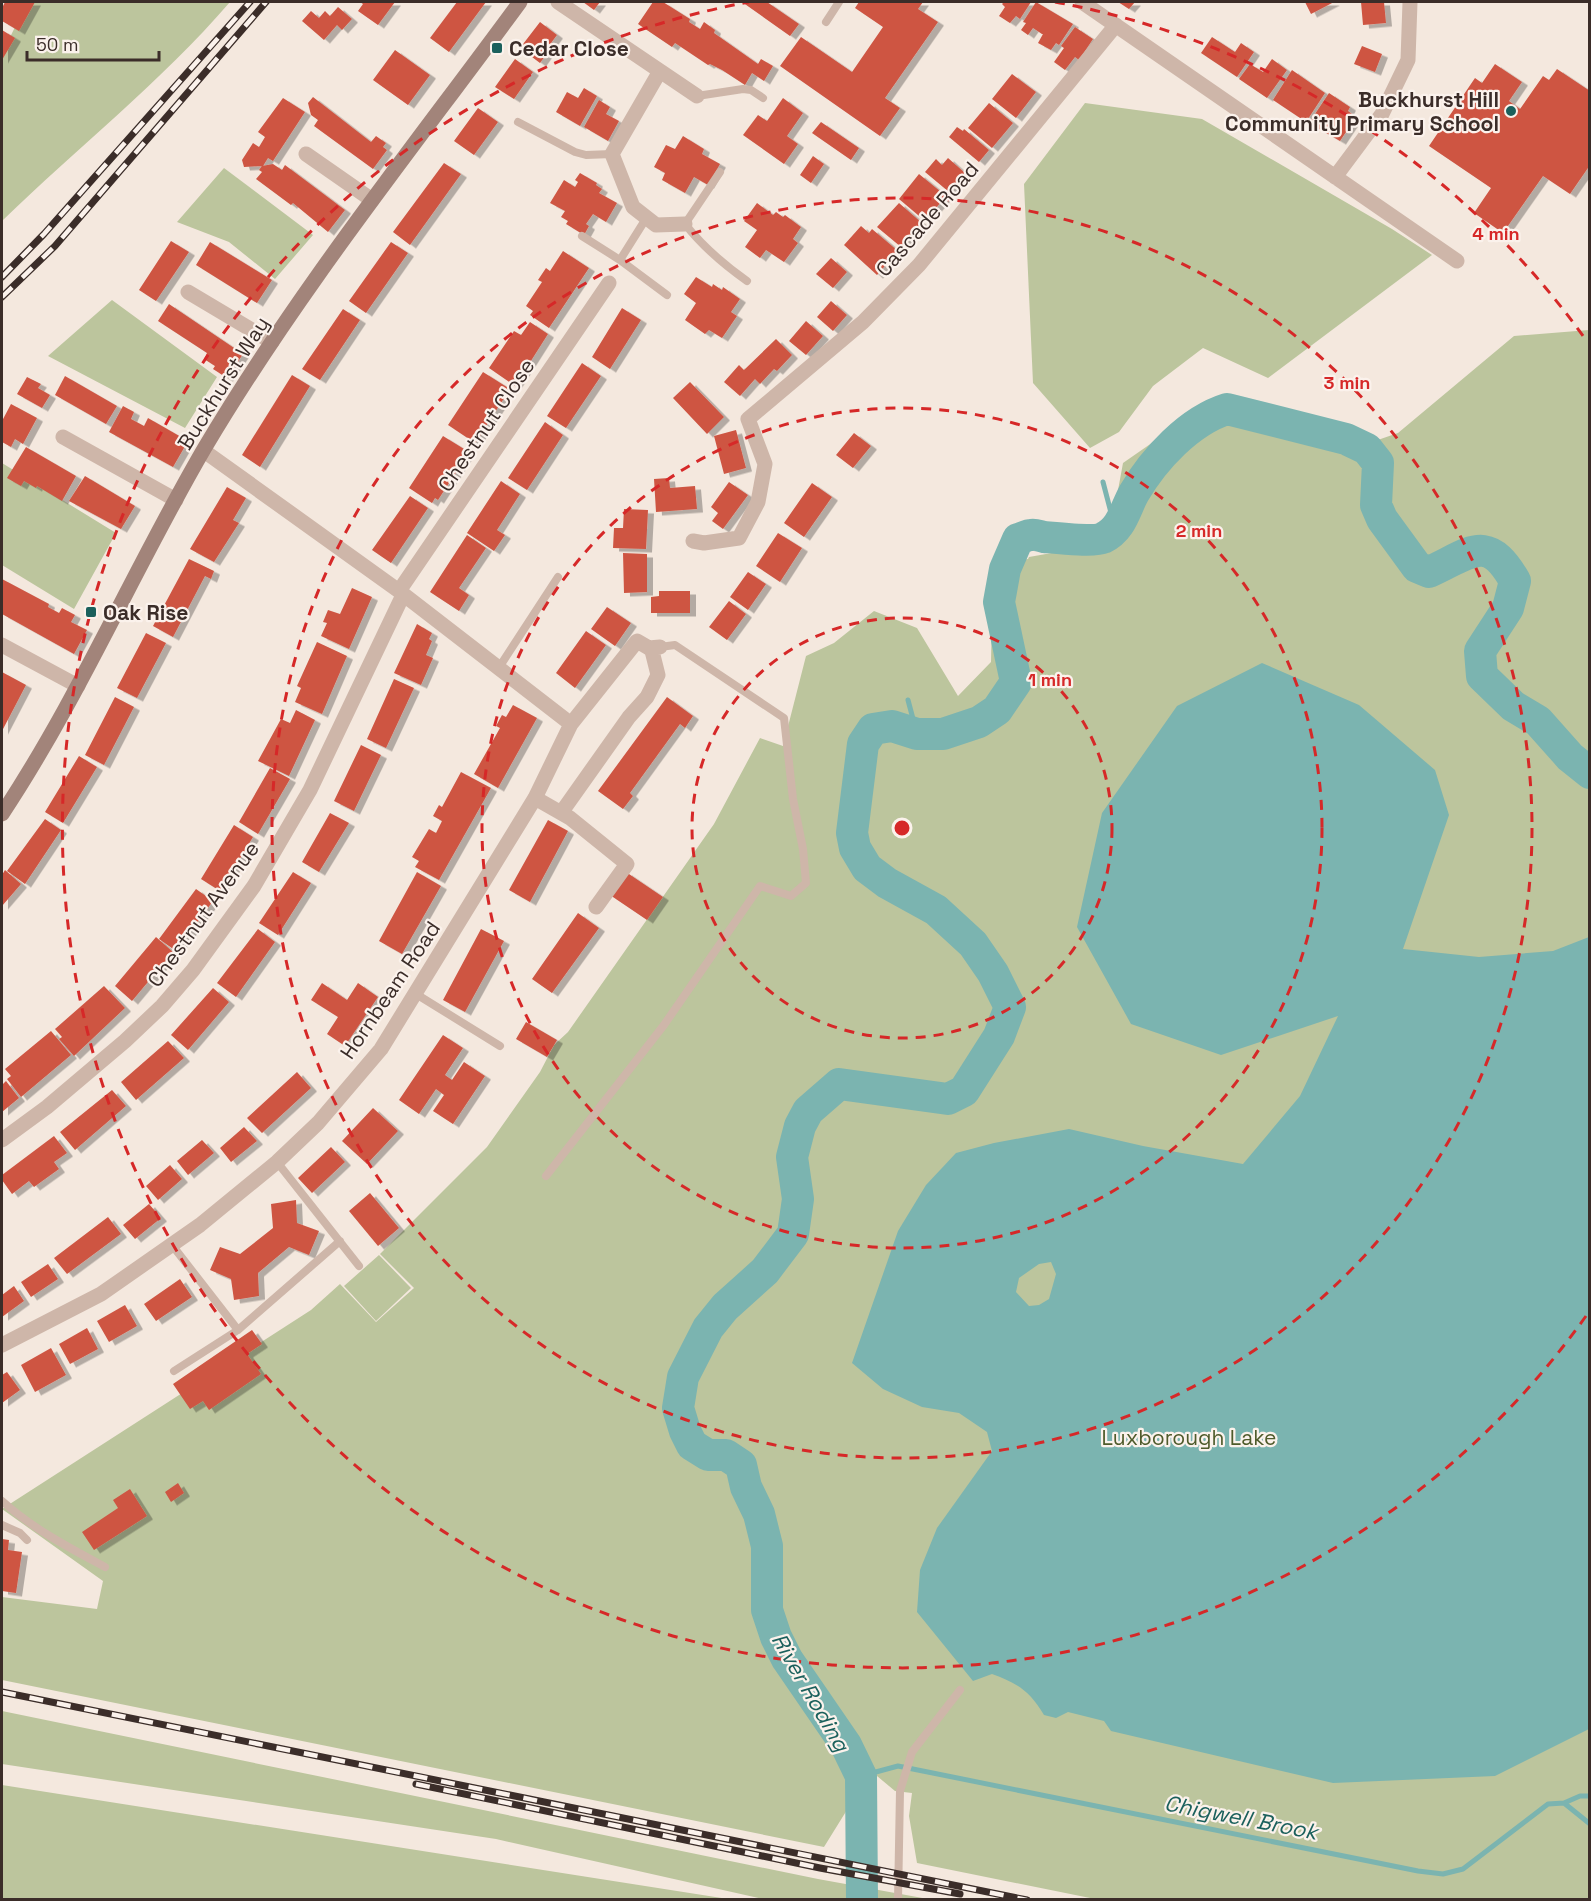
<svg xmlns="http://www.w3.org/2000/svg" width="1591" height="1901" font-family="'Space Grotesk',sans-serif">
<defs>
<filter id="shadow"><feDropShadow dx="6" dy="3.5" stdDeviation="0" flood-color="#0004"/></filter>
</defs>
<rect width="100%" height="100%" fill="#f4e8de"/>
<path fill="#bcc59d" d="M27,2H230C161,82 77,148 2,221V54Z
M1085,103L1202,119L1392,229L1432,255L1268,378L1203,348L1153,386L1119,432L1090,448L1033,383L1024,184Z
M224,168L313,235L275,279L229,242L177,222Z
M112,300L217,377L185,428L48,356Z
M1589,330V1899H1095L917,1863L909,1816L912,1793L895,1791L877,1776H868L824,1847L2,1680V1597L97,1609L103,1581L2,1509L311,1310L340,1284L376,1322L414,1288L380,1254L487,1147L540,1072L554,1045L568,1032L714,824L760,738L783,746L806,656L834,643L874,611L917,628L958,696L991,662L993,564L1028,559L1029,557L1080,548L1112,523L1123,463L1169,431L1227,413L1343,452L1398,433L1514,336Z
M2,463L116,533L74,609L2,565Z
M379,1255L411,1288L376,1321L344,1286Z
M2,1711L818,1879L928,1899H763L496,1839L2,1764Z
M2,1785L728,1899H2Z"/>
<path fill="#7bb4b0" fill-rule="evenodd" d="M1262,663L1359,705L1435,770L1449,815L1403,949L1479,957L1553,951L1589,937V1729L1495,1776L1333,1783L1111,1731L1104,1721L1068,1712L1056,1718L1044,1715C1030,1691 1017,1683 992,1674L973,1681L917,1612L920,1570L937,1528L992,1451L987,1432L959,1413L922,1407L883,1389L852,1363L898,1231L926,1185L956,1153L994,1143L1069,1129L1143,1146L1243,1164L1300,1096L1338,1016L1221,1055L1131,1024L1077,927L1102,813L1177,706ZM1051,1262L1056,1274L1049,1299L1039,1305L1029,1306L1016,1292L1019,1278L1039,1264Z"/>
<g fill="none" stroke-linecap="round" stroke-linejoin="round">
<path stroke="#7bb4b0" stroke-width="5" d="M1103,482L1115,528
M908,700L917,734
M861,1776L898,1766L1418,1871L1443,1874L1463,1869L1548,1804L1564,1803L1590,1824
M1564,1803L1580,1796H1590"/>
<path stroke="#7bb4b0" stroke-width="32" d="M862,1900L861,1776L846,1745L787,1659L776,1637L767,1610V1546L759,1514L746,1487L741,1465L726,1455H708L692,1445L685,1431L678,1408L683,1377L708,1328L725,1307L765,1271L793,1234L798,1199L792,1157L800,1126L808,1111L839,1084L948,1099L964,1091L999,1036L1010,1007L993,973L973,944L936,910L887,883L867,868L855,848L852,833L863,744L873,729L892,726L917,734H943L979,722L997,710L1016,682L999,602L1005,569L1018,539C1022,538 1027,535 1031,535C1035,534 1039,536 1044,537C1056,538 1094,542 1103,538C1122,529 1125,509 1134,493C1154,459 1189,421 1227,409L1346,439L1367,449L1378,463L1376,505L1382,519L1417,567L1429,572C1471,553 1487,532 1515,581L1508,608L1480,651L1482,676L1513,706L1538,721L1570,757L1590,773"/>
</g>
<path fill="#ce5543" filter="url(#shadow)" d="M5,2H35L19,31L2,21V8Z
M360,2H395L378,25L358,11L363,4Z
M457,2H486L449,52L430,38Z
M583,2H600L594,10Z
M653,2H663L690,19L689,22L700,29L704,22L715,30L714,33L758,64L761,59L773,66L764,81L752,73L745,85L722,70L710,64L708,65L675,43L672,47L638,24Z
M742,2H767L799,24L790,36Z
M859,2H923L918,9L938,22L885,98L900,108L880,136L780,66L801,37L852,72L883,27L855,8Z
M1004,2H1031L1020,19L1016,16L1010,23L999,16L1005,7L1002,4Z
M1036,2L1073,24L1059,45L1056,43L1051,50L1038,43L1043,34H1042L1033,28L1028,35L1021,30L1026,23L1023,22Z
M1118,2H1135L1129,9Z
M1305,2H1334L1311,14Z
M1361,2H1384L1386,23L1363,25Z
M338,7L352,19L342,30L337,25L324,40L302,21L311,11L319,18L325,11L330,16Z
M540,22L557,35L551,43L553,45L540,63L520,48Z
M1075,27L1093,39L1079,60L1075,57L1065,70L1054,62L1064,48L1061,46Z
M2,30L15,38L2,60Z
M1212,37L1235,52L1241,43L1254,52L1237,77L1201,53Z
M1362,46L1382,54L1375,72L1354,64Z
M395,50L430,75L408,105L373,80Z
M515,59L533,72L514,99L495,87Z
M1272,59L1287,70L1267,98L1239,79L1250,64L1263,72Z
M1495,64L1522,82L1509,101L1520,109L1543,76L1549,80L1557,69L1590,91V165L1570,194L1543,176L1503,233L1474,213L1491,188L1429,146L1475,78L1482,83Z
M1292,70L1325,93L1306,122L1273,100Z
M1012,74L1036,92L1016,118L992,99Z
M584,88L597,96L580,126L556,112L567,92L578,98Z
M1329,93L1350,107L1348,111L1356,117L1340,141L1309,123Z
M313,97L371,142L376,136L386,143L383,147L387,150L373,169L314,126L318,120L311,115L308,103Z
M283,98L305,112L273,161L268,158L263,166L244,167L242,160L253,143L259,147L265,137L258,132Z
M783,98L803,113L787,136L798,144L784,164L743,135L758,115L767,121Z
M599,100L610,107L606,114L619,121L608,141L584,127Z
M989,103L1013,123L992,148L968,128Z
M478,108L498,122L474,155L454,141Z
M821,122L859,148L851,160L812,133Z
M957,127L963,131L964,129L989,150L979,162L949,137Z
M683,136L704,149L702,154L720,164L708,185L694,177L685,193L662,180L665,173L654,167L666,145L675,149Z
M813,156L824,164L811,183L800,175Z
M948,158L965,173L949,192L925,172L936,159L942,165Z
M444,163L461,174L410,245L393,232Z
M273,164L282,170L285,165L345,210L328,232L293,203L291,205L256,179L262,172L259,170L262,166Z
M580,173L597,183L596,185L602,189L599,193L617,203L606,222L593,214L586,224L589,226L584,235L566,224L568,221L561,217L565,211L550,203L564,180L575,187L578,182L575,180Z
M919,174L946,196L925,221L899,199Z
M757,203L773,215L776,212L783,217L785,215L801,227L793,239L798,243L784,262L766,250L760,258L745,247L757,230L744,221Z
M899,203L922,223L901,247L877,227Z
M861,226L869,233L872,229L898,251L877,275L844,245Z
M171,241L189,252L156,301L139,290Z
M210,242L272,280L257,303L196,265Z
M391,242L408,253L366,313L349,301Z
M563,251L589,268L549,328L530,315L533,311L526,306L542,282L538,280L546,268L550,271Z
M831,258L847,272L833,288L816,274Z
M696,277L712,287L713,284L722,290L723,287L740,299L731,312L737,316L722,338L709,330L705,334L685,320L696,303L684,294Z
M831,301L847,315L833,331L817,317Z
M169,304L243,354L227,378L213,369L215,366L204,359L207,353L158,321Z
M622,308L641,320L610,369L592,357Z
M343,309L360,320L320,380L302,369Z
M806,321L823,336L806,355L789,341Z
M530,322L548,334L515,386L489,368L514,331L521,335Z
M776,339L792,355L777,371L774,369L760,384L755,379L740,396L724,382L739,365L744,370Z
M582,363L601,376L566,428L547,416Z
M483,372L510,389L475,443L448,425Z
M292,375L310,386L260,467L242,455Z
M65,376L117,406L106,424L55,395Z
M27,377L41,384L38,388L50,395L42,408L17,394Z
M690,382L724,417L707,434L673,398Z
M11,404L37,418L23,444L15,439L11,447L2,442V421Z
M123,406L134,412L131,419L144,426L148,418L188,441L173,467L109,432Z
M545,422L563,435L527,490L508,478Z
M736,430L746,468L724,474L714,436Z
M854,433L871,446L853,468L836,455Z
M443,436L469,452L438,500L435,498L432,503L409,488Z
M26,447L76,476L62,501L37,486L36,488L24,481L21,486L7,478Z
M85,476L135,506L121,529L69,501Z
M669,478L670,488L695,486L697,509L656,512L654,479Z
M501,481L520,494L497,530L505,535L494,551L467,533Z
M729,482L748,495L723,529L712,521L718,513L711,507Z
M812,483L832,497L804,537L784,523Z
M227,487L246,498L233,520L239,523L214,562L190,549Z
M410,496L428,508L391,563L372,550Z
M624,509L648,510L646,549L613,548L614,528H623Z
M778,533L802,548L780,582L756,566Z
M467,535L486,548L459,588L469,595L459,611L430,592Z
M623,553L647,554V592L624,593Z
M189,559L214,571L211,579L205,576L173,637L153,626Z
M748,572L766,584L748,610L730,597Z
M2,579L49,604L48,607L59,613L62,608L75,615L71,622L87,630L74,654L2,614Z
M352,588L372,597L349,649L321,636L327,623L323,622L328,610L340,614Z
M659,591H690V613H651V597L659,596Z
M729,601L746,614L727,640L709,627Z
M607,607L631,623L615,646L591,629Z
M417,624L432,633L429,639L432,641L426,655L433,658L421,685L394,673Z
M586,631L606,645L575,688L556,673Z
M146,633L166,643L137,698L117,688Z
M317,642L347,656L322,714L295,702L301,688L297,686Z
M2,672L26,685L2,731Z
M394,679L414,688L386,748L367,739Z
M115,697L134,707L104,765L85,755Z
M667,697L693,716L685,728L680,724L630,793L633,796L623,809L598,791Z
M513,705L537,718L498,788L474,774L500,728L496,726L502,715L506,717Z
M296,710L315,720L289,776L258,761L281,719L290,723Z
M361,745L381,755L354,811L334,801Z
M79,756L97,767L63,823L45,812Z
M270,768L290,779L258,834L239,822Z
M461,772L491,788L439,880L415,867L419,861L412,857L429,829L436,833L442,821L433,816L439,805L442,807Z
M330,813L349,823L319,872L302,862Z
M45,819L61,830L25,884L7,871Z
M548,820L568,831L530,902L509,890Z
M234,825L253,837L220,891L201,879Z
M5,870L21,884L2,906V875Z
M293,872L311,883L278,935L259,923Z
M417,872L441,886L402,954L379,941Z
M626,872L663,897L647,920L610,895Z
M196,889L213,901L176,951L159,939Z
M578,913L599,928L552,993L532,979Z
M258,929L275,942L236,997L217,983Z
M481,929L504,941L465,1012L443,1000Z
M156,937L173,952L132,1001L115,986Z
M322,983L347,1000L358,983L378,997L345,1046L327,1034L338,1017L311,1000Z
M104,986L125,1008L74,1056L59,1039L62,1037L55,1029Z
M213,988L229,1002L188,1050L171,1035Z
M526,1022L557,1040L547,1057L516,1039Z
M51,1031L71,1055L21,1097L7,1079L11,1076L5,1069Z
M443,1035L463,1048L445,1075L452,1080L464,1062L485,1076L453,1124L433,1111L444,1095L436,1089L419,1114L399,1100Z
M168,1041L184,1058L136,1100L121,1082Z
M297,1072L311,1088L262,1133L247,1118Z
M6,1081L19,1098L2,1112V1085Z
M112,1090L126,1106L75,1150L60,1132Z
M373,1108L398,1131L367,1164L342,1141Z
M244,1127L257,1141L231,1162L220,1148Z
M54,1136L67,1153L54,1162L59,1169L34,1187L29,1181L12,1194L2,1180V1175Z
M202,1140L214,1153L188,1175L177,1161Z
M331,1147L345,1162L312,1193L298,1178Z
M170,1165L182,1179L158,1200L146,1186Z
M370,1193L399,1228L378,1246L349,1211Z
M296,1200L297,1223L319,1231L309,1255L289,1247L258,1273L259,1296L234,1300L231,1279L210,1270L220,1247L240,1254L273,1228L271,1204Z
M149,1204L161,1218L135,1239L123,1225Z
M108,1217L121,1234L67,1274L54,1258Z
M48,1264L58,1279L31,1297L21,1282Z
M180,1279L192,1297L156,1321L144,1304Z
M14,1286L24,1301L2,1317V1295Z
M125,1305L137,1326L109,1342L97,1321Z
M87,1328L98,1349L70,1364L59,1344Z
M252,1330L262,1344L247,1354L261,1374L209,1410L203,1401L190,1409L173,1384Z
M51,1348L66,1375L35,1392L21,1365Z
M7,1372L20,1390L2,1403V1375Z
M178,1483L184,1493L171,1502L165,1492Z
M130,1489L147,1516L94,1550L82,1532L118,1508L113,1500Z
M2,1539L9,1540L8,1550L22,1552L16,1593L2,1591Z"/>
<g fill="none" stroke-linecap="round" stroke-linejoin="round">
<path stroke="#ceb6a9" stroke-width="8" d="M826,22L839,2
M697,96L743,89L751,90L763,98
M518,122L575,152L586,155L612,154
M720,172L685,224C703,247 723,264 747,281
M647,217L620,260L667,295
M582,236L620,260
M498,669L558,577
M416,994L500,1046
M277,1162L359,1266
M546,1176L664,1025L760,886L791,896L806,883L803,849L793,799L784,718L675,645L660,647
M172,1245L238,1330
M174,1371L238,1330L340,1241
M2,1501C33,1529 68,1547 105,1567
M2,1525L20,1533L27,1540
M898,1900L900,1791L912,1752L960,1690"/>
<path stroke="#ceb6a9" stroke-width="15" d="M558,2L660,71L612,154L633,207L656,225L685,224
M1082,2L1457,261
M660,71L697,96
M306,154L372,200
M1335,177L1382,114L1408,60L1410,2
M188,292L272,342
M63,437L176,500
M204,451L399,591L571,724
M693,541L704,543L739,538L758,502L765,464L748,419L863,322L919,265L1116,25
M399,591L609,283
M2,645L78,686
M535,798L570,818L627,864L596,907
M561,813L629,717L647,697L658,675L652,651L649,648
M2,1140L47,1107L125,1041L162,1006L193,970L254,886L310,790L403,595
M2,1345L101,1294L200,1225L277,1162L318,1123L381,1049L535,798L571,724L637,641L649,648L660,647"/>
<path stroke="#a2847a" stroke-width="15" d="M2,814C79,698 134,569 204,449C297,292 412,149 520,2"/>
<defs>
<path id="rail" d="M2,277L44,234L250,2
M2,297L55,246L266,2
M2,1692L1027,1900
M416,1784L820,1868L960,1894"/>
</defs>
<use href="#rail" stroke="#3b2d29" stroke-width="7"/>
<use href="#rail" stroke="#fbf2ec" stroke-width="4.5" stroke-dasharray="14" stroke-linecap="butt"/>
</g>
<g fill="none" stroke="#d62828" stroke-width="3" stroke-dasharray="10 8">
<circle cx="902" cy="828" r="210"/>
<circle cx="902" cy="828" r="420"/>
<circle cx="902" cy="828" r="630"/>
<path d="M1586 1316A840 840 0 1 1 749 2M1055 2A840 840 0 0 1 1586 340"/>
</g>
<g fill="#1b605c" stroke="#fbf2ec" stroke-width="2">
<rect x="491" y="42" width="12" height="12" rx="3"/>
<circle cx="1511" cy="111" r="6"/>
<rect x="85" y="606" width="12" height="12" rx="3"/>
</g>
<g text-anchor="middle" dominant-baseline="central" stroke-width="4.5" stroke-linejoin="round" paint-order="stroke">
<g font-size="21" font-weight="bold" fill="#3b2d29" stroke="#fbf2ec" text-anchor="start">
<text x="509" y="48">Cedar Close</text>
<text x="1499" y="99" text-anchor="end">Buckhurst Hill<tspan x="1499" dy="24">Community Primary School</tspan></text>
<text x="103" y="612">Oak Rise</text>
</g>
<g font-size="21" fill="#3b2d29" stroke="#fbf2ec">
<text transform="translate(927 219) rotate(-49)">Cascade Road</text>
<text transform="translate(223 383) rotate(-58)">Buckhurst Way</text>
<text transform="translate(486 425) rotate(-56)">Chestnut Close</text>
<text transform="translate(203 914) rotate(-54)">Chestnut Avenue</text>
<text transform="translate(390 990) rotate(-56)">Hornbeam Road</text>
</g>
<g font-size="21" fill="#4f5b2b" stroke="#fbf2ec">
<text x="1189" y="1437">Luxborough Lake</text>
</g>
<g font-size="22" font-style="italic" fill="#1b605c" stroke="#fbf2ec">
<text transform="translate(811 1692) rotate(60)">River Roding</text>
<text transform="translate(1241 1817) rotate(11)">Chigwell Brook</text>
</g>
</g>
<circle cx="902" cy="828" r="9" fill="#d62828" stroke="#fbf2ec" stroke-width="3"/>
<g font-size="18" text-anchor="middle" font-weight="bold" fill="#d62828" stroke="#fbf2ec" stroke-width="4.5" stroke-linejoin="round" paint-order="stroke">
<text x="1496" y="240">4 min</text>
<text x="1347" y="389">3 min</text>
<text x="1199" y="537">2 min</text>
<text x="1050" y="686">1 min</text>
</g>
<rect width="1591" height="1901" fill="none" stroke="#3b2d29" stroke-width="6"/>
<path d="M27 51v9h132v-9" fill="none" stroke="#3b2d29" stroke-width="3"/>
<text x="36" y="51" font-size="18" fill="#3b2d29" stroke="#fbf2ec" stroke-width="4.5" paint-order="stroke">50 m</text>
</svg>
